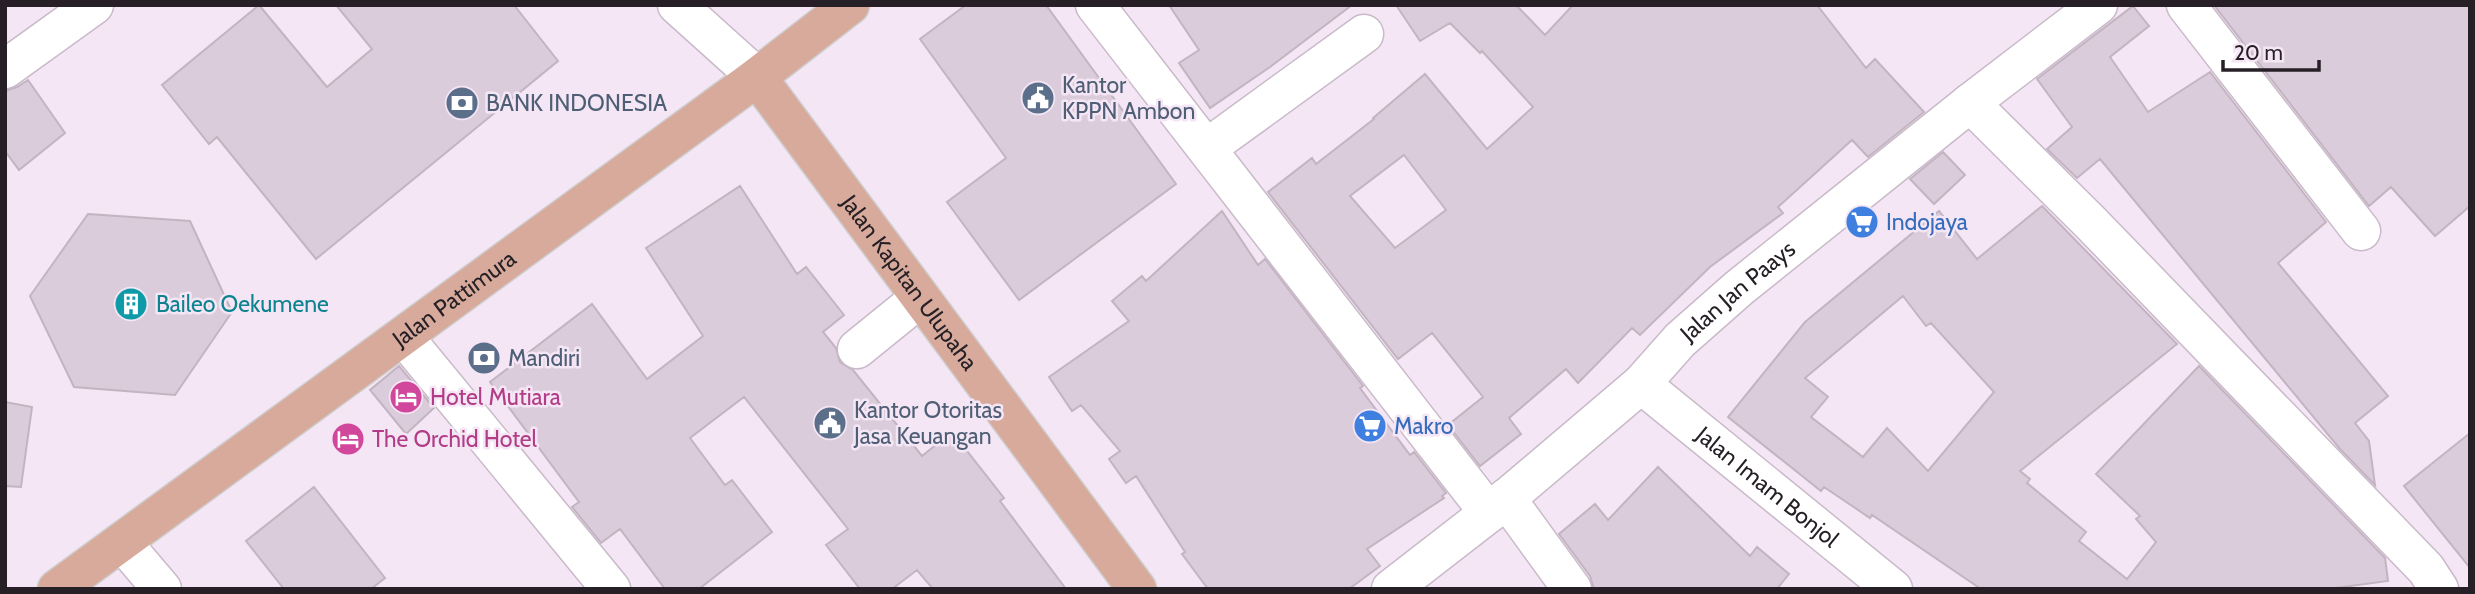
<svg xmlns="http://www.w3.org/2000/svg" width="2475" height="594" font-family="Cabin,sans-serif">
<rect width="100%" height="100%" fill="#f5e6f5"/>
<path fill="#dbccdb" stroke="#c3b4c2" stroke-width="2" fill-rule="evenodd" d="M259,5L327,87L372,49L336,5H514L558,61L316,259L217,137L209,144L162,85Z
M966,5H1046L1176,184L1019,300L947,202L1006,158L920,39Z
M1169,5H1352L1270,67L1210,108L1179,63L1199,50Z
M1396,5H1516L1545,35L1573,5H1817L1866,68L1875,59L1924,112L1868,157L1852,140L1778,207L1783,213L1710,267L1640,335L1632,328L1578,383L1566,369L1509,418L1521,434L1480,466L1448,425L1483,397L1432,333L1398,359L1268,192L1312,158L1316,164L1374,119L1373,118L1425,74L1487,149L1533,107L1482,51L1480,53L1450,23L1420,41ZM1404,155L1446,210L1395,248L1350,196Z
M2214,5H2470V206L2435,236L2391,187L2369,206Z
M2133,6L2149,26L2110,57L2148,112L2210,72L2326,222L2278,263L2388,396L2355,423L2369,441L2375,485L2340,449L2100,159L2077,178L2047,149L2072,127L2037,79Z
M28,80L65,133L19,170L5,151V91L17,87Z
M1943,152L1965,175L1934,204L1910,179Z
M740,186L797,274L806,267L844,315L823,332L836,348L840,362L853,370L922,456L952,432L1004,498L1000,501L1066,589H933L917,570L892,589H860L826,545L848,529L744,397L690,438L725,485L732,480L772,532L699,589H665L620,529L601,543L572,507L579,502L490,382L592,304L647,379L703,336L646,248Z
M2042,206L2177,344L2020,471L2030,479L2027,483L2086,532L2079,541L2127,579L2156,542L2136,519L2140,516L2096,474L2199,366L2385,558L2388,581L2328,589H1981L1872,515L1870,518L1824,487L1821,491L1728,417L1805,322L1939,211L1977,259ZM1903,296L1926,326L1931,323L1994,392L1928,471L1887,428L1863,457L1811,417L1828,397L1805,378Z
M1222,211L1258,265L1265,259L1363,386L1360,388L1410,455L1414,452L1446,493L1442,496L1444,498L1367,549L1380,566L1349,589H1208L1182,554L1185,552L1136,476L1126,483L1109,459L1120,451L1081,405L1072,411L1049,377L1129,321L1112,301L1142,276L1146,281Z
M88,214L190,221L232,312L175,395L74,387L30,296Z
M399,366L434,408L406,434L370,390Z
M5,402L32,407L21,487L5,486Z
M2470,433V568L2404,486Z
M1658,467L1750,556L1757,547L1789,574L1777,589H1594L1590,576L1559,534L1595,504L1608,520Z
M314,487L385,578L371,589H284L246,541Z"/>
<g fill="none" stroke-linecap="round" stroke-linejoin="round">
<defs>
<g id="minor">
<path d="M677,5L757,77"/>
<path d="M1095,5L1489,513"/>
<path d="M2186,5L2361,231"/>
<path d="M5,69L94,5"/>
<path d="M1970,103L2091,223L2426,569L2439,589"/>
<path d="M1207,148L1364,34"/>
<path d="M404,337L611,589"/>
<path d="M857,349L920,298"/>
<path id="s1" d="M1641,384L1893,589"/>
<path d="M1506,498L1572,589"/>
<path d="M122,542L162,589"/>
<path id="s2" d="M1391,589L1489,513L1641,384L1680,340L1739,288L1970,103L2098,5"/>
</g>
<g id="major">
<path id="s3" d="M757,77L1137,589"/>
<path id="s4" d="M57,589L757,77L850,5"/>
</g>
</defs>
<use href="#minor" stroke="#c9bac9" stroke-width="41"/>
<use href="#major" stroke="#cfcecf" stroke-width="41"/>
<use href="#minor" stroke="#fff" stroke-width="38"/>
<use href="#major" stroke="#d7aa9b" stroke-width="38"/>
</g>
<defs>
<symbol id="civic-disc" viewBox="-11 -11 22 22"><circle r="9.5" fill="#5c6f8a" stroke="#f5e6f5"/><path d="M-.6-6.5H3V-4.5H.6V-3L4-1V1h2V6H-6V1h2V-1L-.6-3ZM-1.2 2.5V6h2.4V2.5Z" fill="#fff"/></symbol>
<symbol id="bank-disc" viewBox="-11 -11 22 22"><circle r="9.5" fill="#5c6f8a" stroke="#f5e6f5"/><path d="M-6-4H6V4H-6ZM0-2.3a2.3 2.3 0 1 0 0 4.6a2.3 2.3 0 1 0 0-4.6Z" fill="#fff"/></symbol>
<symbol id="supermarket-disc" viewBox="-11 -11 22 22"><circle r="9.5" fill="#3f7fe0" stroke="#f5e6f5"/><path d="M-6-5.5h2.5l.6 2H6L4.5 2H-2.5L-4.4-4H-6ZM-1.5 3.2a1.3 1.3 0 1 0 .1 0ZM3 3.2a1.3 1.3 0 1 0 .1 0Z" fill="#fff"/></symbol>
<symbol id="building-disc" viewBox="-11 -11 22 22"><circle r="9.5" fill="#0f9aa8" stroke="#f5e6f5"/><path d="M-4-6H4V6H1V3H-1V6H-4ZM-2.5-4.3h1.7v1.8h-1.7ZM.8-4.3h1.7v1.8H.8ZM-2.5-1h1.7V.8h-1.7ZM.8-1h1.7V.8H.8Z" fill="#fff"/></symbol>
<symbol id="hotel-disc" viewBox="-11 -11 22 22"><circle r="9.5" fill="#d1479c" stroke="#f5e6f5"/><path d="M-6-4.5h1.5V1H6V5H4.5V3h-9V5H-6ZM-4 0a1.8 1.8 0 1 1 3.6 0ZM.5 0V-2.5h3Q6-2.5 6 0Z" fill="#fff"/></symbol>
</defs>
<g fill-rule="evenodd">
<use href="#civic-disc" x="1019" y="79" width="38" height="38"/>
<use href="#bank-disc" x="443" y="84" width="38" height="38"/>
<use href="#supermarket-disc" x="1843" y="203" width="38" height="38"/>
<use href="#building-disc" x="112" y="285" width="38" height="38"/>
<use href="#bank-disc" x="465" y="339" width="38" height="38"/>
<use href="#hotel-disc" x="387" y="378" width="38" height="38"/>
<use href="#civic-disc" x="811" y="404" width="38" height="38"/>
<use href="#supermarket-disc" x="1351" y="407" width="38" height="38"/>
<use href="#hotel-disc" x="329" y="420" width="38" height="38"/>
</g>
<g text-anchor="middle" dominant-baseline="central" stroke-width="5" stroke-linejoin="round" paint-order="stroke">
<g font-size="23" fill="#4e5e75" stroke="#f5e6f5" text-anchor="start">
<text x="1062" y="85">Kantor<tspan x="1062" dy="26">KPPN Ambon</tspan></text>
<text x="486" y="103">BANK INDONESIA</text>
<text x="508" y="358">Mandiri</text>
<text x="854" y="410">Kantor Otoritas<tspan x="854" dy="26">Jasa Keuangan</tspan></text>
</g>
<g font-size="23" fill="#366cbe" stroke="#f5e6f5" text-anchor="start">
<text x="1886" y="222">Indojaya</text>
<text x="1394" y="426">Makro</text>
</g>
<g font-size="23" fill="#262026" stroke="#f5e6f5">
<text stroke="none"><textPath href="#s3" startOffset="256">Jalan Kapitan Ulupaha</textPath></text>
<text stroke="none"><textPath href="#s2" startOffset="458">Jalan Jan Paays</textPath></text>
<text stroke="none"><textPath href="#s4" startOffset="492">Jalan Pattimura</textPath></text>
<text stroke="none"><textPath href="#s1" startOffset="163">Jalan Imam Bonjol</textPath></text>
</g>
<g font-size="23" fill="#0d838f" stroke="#f5e6f5" text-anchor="start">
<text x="156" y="304">Baileo Oekumene</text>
</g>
<g font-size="23" fill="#b23c85" stroke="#f5e6f5" text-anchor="start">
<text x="430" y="397">Hotel Mutiara</text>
<text x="372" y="439">The Orchid Hotel</text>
</g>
</g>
<rect width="2475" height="594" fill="none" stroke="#262026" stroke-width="14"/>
<path d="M2223 60v10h96v-10" fill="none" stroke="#262026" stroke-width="3.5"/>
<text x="2234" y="60" font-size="21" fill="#262026" stroke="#f5e6f5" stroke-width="5" paint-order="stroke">20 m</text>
</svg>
